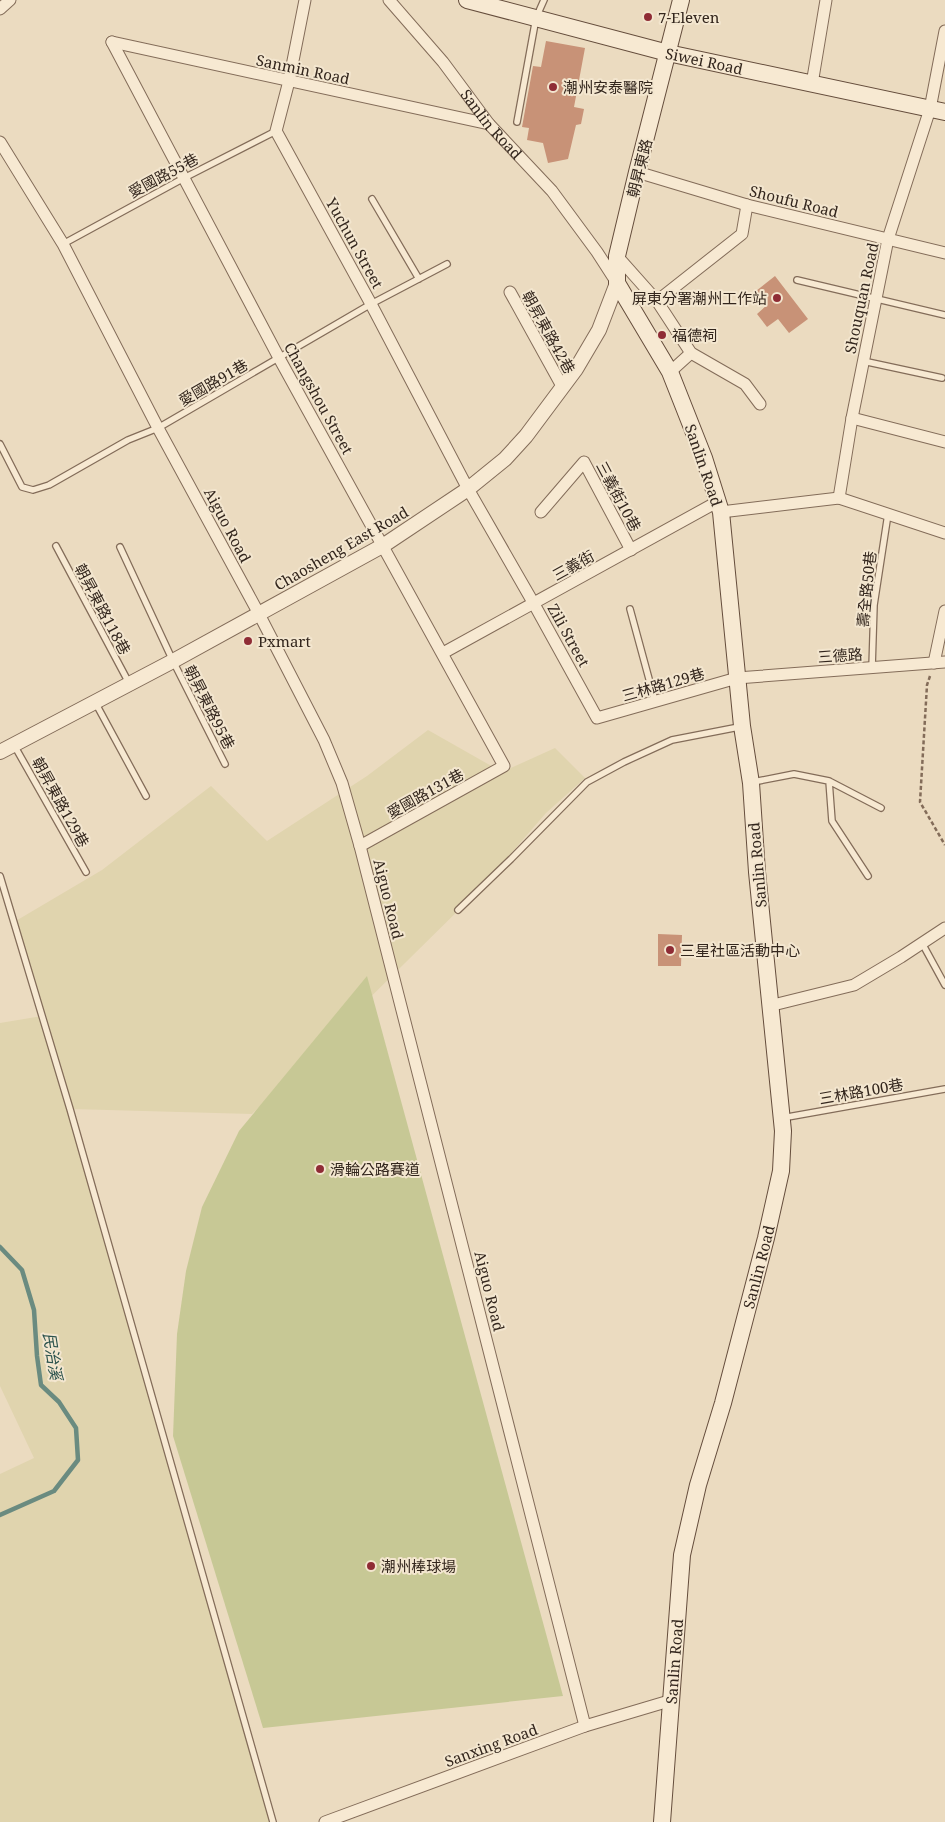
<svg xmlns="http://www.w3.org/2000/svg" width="945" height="1822" font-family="'Noto Serif','Noto Sans TC',serif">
<rect width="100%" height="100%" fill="#ebdbc0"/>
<path fill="#e0d4ae" d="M428,730L502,772L555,748L585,778L546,813L480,889L252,1114L71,1109L271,1822H0V1474L34,1458L0,1386V1023L42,1016L14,922L102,870L211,786L267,841L367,776Z"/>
<path fill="#c7c895" d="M367,976L563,1696L263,1728L173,1436L177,1334L186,1271L202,1207L239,1131Z"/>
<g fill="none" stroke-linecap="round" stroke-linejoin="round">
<path stroke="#6a8b80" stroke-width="4.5" d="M0,1247L22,1270L34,1310L37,1356L41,1385L59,1402L76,1428L78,1460L54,1491L0,1515"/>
</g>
<path fill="#c89277" d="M546,41L585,48L574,107L584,109L581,124L576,125L568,159L548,163L543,143L527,140L529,128L522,127L533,66L541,67Z
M775,276L808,319L789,333L778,319L767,327L757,314L767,305L756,291Z
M658,934L682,935L681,966H658Z"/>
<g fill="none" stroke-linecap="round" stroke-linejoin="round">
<defs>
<path id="service" d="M517,122L536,18L544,0
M372,199L419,279
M63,244L184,178L276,131
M797,280L945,315
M863,361L942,378
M0,444L22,487L33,490L49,485L128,440L158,428L371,304L447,264
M56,546L129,683
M120,547L173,661L225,764
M630,609L655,701
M872,668L874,605L888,514
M95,702L146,796
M14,745L86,872
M829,781L832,821L868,876
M753,782L794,774L829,781L881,808
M0,876L70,1109L273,1822
M458,910L511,859L587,782L624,762L672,740L739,727
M922,943L945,985
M782,1118L945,1089"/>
<g id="minor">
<path d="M305,0L289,81L276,131L371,304L468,489L534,604L597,718L737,678L945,662"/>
<path id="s1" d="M389,0L443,62L489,124L552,191L597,252L617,283"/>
<path d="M0,9L10,0"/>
<path d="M112,42L279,358L504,766L360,846"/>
<path d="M112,42L489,124"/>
<path d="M812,84L826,0"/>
<path d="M0,142L63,244L158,428L259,614L324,740L342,783L360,846L585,1726"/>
<path d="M637,172L747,205L945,253"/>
<path d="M617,256L657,301L691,353L745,384L760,404"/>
<path d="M510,292L562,386"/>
<path d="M657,301L742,234L747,205"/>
<path d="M670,372L691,353"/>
<path d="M852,418L945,442"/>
<path d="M839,498L852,418L888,239L930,109L945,31"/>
<path d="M541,512L584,462L631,550"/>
<path d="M721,512L839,498L945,533"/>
<path d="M443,653L717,502"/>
<path d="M934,663L945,611"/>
<path d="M769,1006L854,985L901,957L945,928"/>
<path d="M325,1822L585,1726L669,1701"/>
</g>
<path id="tertiary" d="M0,752L173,661L384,545L468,489L505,459L526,436L576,369L599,330L617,283"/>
<g id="secondary">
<path id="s2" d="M467,0L668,53L945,112"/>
<path id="s3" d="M662,1822L682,1555L698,1485L723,1403L766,1238L781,1171L783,1131L757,872L751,783L742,726L721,512L704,458L670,372L617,283V256L637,172L681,0"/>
</g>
</defs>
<use href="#service" stroke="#836c59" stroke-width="8"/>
<use href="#minor" stroke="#836c59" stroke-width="13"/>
<use href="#tertiary" stroke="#836c59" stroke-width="16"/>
<use href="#secondary" stroke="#654d3c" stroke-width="18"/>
<path stroke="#836c59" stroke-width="2.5" stroke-dasharray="4 2.5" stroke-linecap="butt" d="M930,676L927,685L920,802L945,845"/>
<use href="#service" stroke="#f7e9d2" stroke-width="5.5"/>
<use href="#minor" stroke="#f7e9d2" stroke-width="11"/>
<use href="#tertiary" stroke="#f7e9d2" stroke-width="14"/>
<use href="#secondary" stroke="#f7e9d2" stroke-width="16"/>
</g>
<g fill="#8f2c35" stroke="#f3e6cf" stroke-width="2">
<circle cx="648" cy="17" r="5"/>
<circle cx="553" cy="87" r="5"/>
<circle cx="777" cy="298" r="5"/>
<circle cx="662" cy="335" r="5"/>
<circle cx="248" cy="641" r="5"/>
<circle cx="670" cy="950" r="5"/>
<circle cx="320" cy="1169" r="5"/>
<circle cx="371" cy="1566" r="5"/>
</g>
<g text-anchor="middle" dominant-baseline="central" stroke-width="4" stroke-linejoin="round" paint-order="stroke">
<g font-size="15" fill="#33261d" stroke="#f3e6cf" text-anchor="start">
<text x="658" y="17">7-Eleven</text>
<text x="563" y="87">潮州安泰醫院</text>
<text x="767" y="298" text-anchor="end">屏東分署潮州工作站</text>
<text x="672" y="335">福德祠</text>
<text x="258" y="641">Pxmart</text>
<text x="680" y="950">三星社區活動中心</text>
<text x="330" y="1169">滑輪公路賽道</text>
<text x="381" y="1566">潮州棒球場</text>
</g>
<g font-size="15" fill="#33261d" stroke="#f3e6cf">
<text stroke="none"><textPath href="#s2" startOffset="245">Siwei Road</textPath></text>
<text transform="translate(303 69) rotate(12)">Sanmin Road</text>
<text stroke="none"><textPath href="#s1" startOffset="161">Sanlin Road</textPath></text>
<text transform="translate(639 168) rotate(-76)">朝昇東路</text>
<text transform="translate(163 175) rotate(-28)">愛國路55巷</text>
<text transform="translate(794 201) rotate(14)">Shoufu Road</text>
<text transform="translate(355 243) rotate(61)">Yuchun Street</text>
<text transform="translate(861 298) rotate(-78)">Shouquan Road</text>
<text transform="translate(549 332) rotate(61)">朝昇東路42巷</text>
<text transform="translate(213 382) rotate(-30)">愛國路91巷</text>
<text transform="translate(319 398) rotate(61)">Changshou Street</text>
<text transform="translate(704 465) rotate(71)">Sanlin Road</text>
<text transform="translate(619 496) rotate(62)">三義街10巷</text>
<text transform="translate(228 525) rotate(62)">Aiguo Road</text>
<text transform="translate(341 548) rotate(-30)">Chaosheng East Road</text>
<text transform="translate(573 565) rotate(-29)">三義街</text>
<text transform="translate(866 589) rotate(-84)">壽全路50巷</text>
<text transform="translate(103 609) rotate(62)">朝昇東路118巷</text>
<text transform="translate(569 635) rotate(61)">Zili Street</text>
<text transform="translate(840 655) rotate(-4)">三德路</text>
<text transform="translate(663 684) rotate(-16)">三林路129巷</text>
<text transform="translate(210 707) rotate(63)">朝昇東路95巷</text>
<text transform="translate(425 793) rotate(-29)">愛國路131巷</text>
<text transform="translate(61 802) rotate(61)">朝昇東路129巷</text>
<text transform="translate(757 865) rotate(-95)">Sanlin Road</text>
<text transform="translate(389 899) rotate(76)">Aiguo Road</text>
<text transform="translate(861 1091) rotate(-10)">三林路100巷</text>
<text stroke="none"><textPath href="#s3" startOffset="566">Sanlin Road</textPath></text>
<text transform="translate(490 1291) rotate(76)">Aiguo Road</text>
<text stroke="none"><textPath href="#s3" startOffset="161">Sanlin Road</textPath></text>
<text transform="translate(491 1745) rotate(-20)">Sanxing Road</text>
</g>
<g font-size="16" font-style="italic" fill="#2c534d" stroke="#f3e6cf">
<text transform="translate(53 1356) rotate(81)">民治溪</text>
</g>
</g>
</svg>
